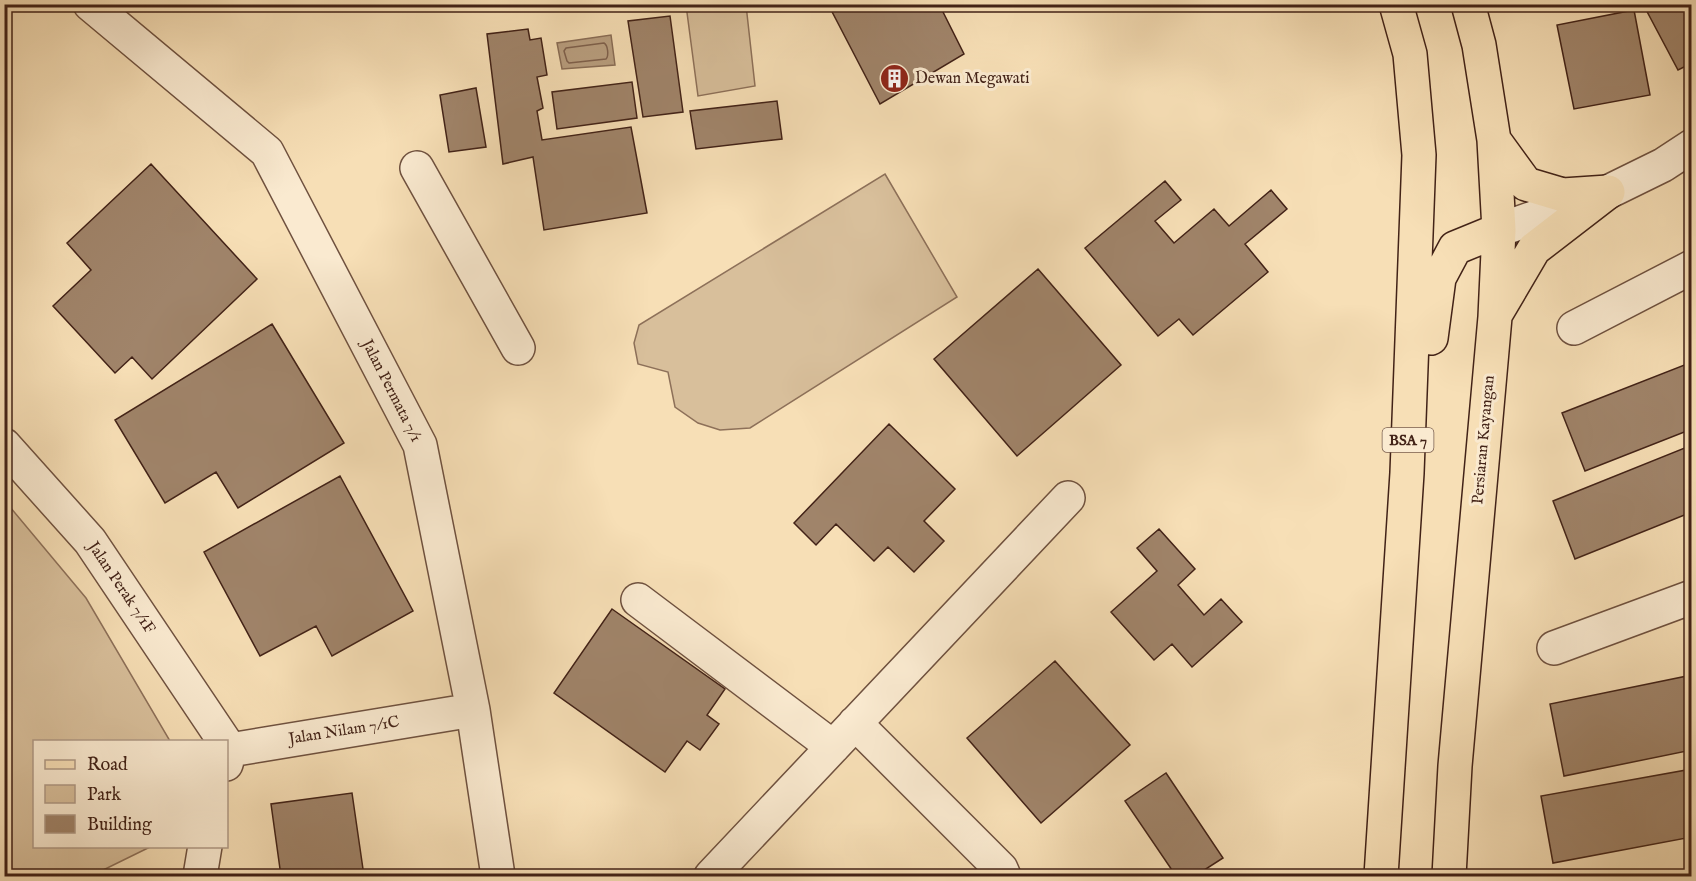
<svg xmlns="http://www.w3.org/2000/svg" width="1696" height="881" font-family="'IM FELL English',serif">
<rect width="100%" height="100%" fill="#f7dfb6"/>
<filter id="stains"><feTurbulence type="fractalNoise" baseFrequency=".00333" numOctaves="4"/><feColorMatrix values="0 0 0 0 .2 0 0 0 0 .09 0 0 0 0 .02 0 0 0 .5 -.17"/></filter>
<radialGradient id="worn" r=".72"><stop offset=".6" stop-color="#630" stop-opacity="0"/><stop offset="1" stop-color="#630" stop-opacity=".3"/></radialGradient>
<path fill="#d8bf9b" stroke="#8d7059" stroke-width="1.5" d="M686,5H746L755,86L698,96Z
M885,174L957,297L750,428L720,430L698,423L675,407L668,372L638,364L634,343L639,325Z
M5,501L86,598L170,741L34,742V846L150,847L91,876H5Z"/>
<path fill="#b99f80" stroke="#896d56" stroke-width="1.5" d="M611,35L615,65L562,69L557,43Z"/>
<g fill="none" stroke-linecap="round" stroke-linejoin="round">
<path stroke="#7e604c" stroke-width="1.5" d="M604,43C608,45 609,56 606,59L569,63L567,61L564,51L566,48Z"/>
</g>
<path fill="#a0846a" stroke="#422217" stroke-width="1.5" d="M828,4H939L964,54L880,104Z
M1643,4H1692V63L1678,70Z
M1634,10L1650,95L1574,109L1557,25Z
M670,16L683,112L643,117L628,21Z
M528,29L530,40L541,38L547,75L537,77L543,108L537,111L542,140L631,127L647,213L544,230L533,157L503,164L487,34Z
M632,82L637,118L557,129L552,92Z
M476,88L486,147L449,152L440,95Z
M777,101L782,139L696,149L690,111Z
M151,164L257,279L152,379L132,357L115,373L53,306L91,270L67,243Z
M1165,181L1181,200L1155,221L1174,243L1214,209L1229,226L1271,190L1287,209L1245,244L1268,272L1193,335L1179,319L1158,336L1085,248Z
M1038,269L1121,365L1017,456L934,359Z
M272,324L344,443L238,508L216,472L165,503L115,420Z
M1692,362V429L1585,471L1562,413Z
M889,424L955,489L924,521L944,541L914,572L888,547L874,561L836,524L816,545L794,523Z
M1692,445V512L1575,559L1553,501Z
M340,476L413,611L332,656L316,626L260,656L204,552Z
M1159,529L1195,569L1178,585L1204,615L1221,599L1242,622L1192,667L1172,644L1154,660L1111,612L1157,571L1137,548Z
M612,609L725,689L707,715L719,724L700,750L687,741L665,772L554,693Z
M1055,661L1130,745L1041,823L967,738Z
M1692,675V750L1564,776L1550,704Z
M1692,769V837L1553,863L1541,796Z
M1166,773L1223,858L1195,876H1176L1125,801Z
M352,793L364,876H281L271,804Z"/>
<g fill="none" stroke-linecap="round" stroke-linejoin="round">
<defs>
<path id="minor" d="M90,4L267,152L420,445L473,710L498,876
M417,168L518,348
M1499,230L1608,192L1663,165L1692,146
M1574,328L1692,267
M4,445L90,541L225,742
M638,600L833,747
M1554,648L1692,597
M855,723L1001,869L1004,876
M226,764L230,750L473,710
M200,876L205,846
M711,876L1068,498"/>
<path id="major" d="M1494,140L1526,184L1563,195L1608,192
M1497,312L1534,249L1608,192
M1431,338L1439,278L1455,248L1499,230
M1381,876L1407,473L1419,155L1410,54L1396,4
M1449,876L1455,766L1495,317L1499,230L1494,140L1479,45L1468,4"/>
</defs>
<use href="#minor" stroke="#6f513f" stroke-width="36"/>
<use href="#major" stroke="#422217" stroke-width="36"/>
<use href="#minor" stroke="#faead0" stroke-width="33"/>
<use href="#major" stroke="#f7dfb6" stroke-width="33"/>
</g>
<defs>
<symbol id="building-disc" viewBox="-11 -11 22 22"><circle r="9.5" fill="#8f2418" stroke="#faead0"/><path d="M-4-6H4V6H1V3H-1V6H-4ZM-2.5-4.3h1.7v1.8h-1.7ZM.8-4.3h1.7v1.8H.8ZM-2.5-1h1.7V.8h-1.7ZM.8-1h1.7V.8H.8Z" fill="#fff"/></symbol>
</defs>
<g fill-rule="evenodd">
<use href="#building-disc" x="878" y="62" width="33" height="33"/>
</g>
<g text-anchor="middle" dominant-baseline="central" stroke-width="6" stroke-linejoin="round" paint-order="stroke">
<rect fill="#faead0" stroke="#795e4e" stroke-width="1.5" x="1382.5" y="428" width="51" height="24" rx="4.5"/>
<g font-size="15" font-weight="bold" fill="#422217">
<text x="1408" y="440">BSA 7</text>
</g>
<g font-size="16" fill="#422217" stroke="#faead0" text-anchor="start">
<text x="915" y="79">Dewan Megawati</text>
</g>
<g font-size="16" fill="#422217" stroke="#faead0">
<text transform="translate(391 391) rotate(63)">Jalan Permata 7/1</text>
<text transform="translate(1484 440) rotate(-85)">Persiaran Kayangan</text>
<text transform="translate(121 588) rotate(56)">Jalan Perak 7/1F</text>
<text transform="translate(344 731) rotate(-9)">Jalan Nilam 7/1C</text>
</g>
</g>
<rect width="1696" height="881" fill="none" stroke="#f7dfb6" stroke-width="24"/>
<rect x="6" y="6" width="1684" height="869" fill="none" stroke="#422217" stroke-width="3"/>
<rect x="12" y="12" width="1672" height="857" fill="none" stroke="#422217" stroke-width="1.5"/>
<rect x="33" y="740" width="195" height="108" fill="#faead0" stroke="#b09a86" stroke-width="1.5"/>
<rect x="45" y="760" width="30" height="9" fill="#f7dfb6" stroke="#b09a86" stroke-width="1.5"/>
<text x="87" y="770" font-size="18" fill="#422217">Road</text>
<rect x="45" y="785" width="30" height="18" fill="#d8bf9b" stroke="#b09a86" stroke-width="1.5"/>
<text x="87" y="800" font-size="18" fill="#422217">Park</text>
<rect x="45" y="815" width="30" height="18" fill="#a0846a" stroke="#b09a86" stroke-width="1.5"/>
<text x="87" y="830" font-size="18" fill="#422217">Building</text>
<rect width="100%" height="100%" filter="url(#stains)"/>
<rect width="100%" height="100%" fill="url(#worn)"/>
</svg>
